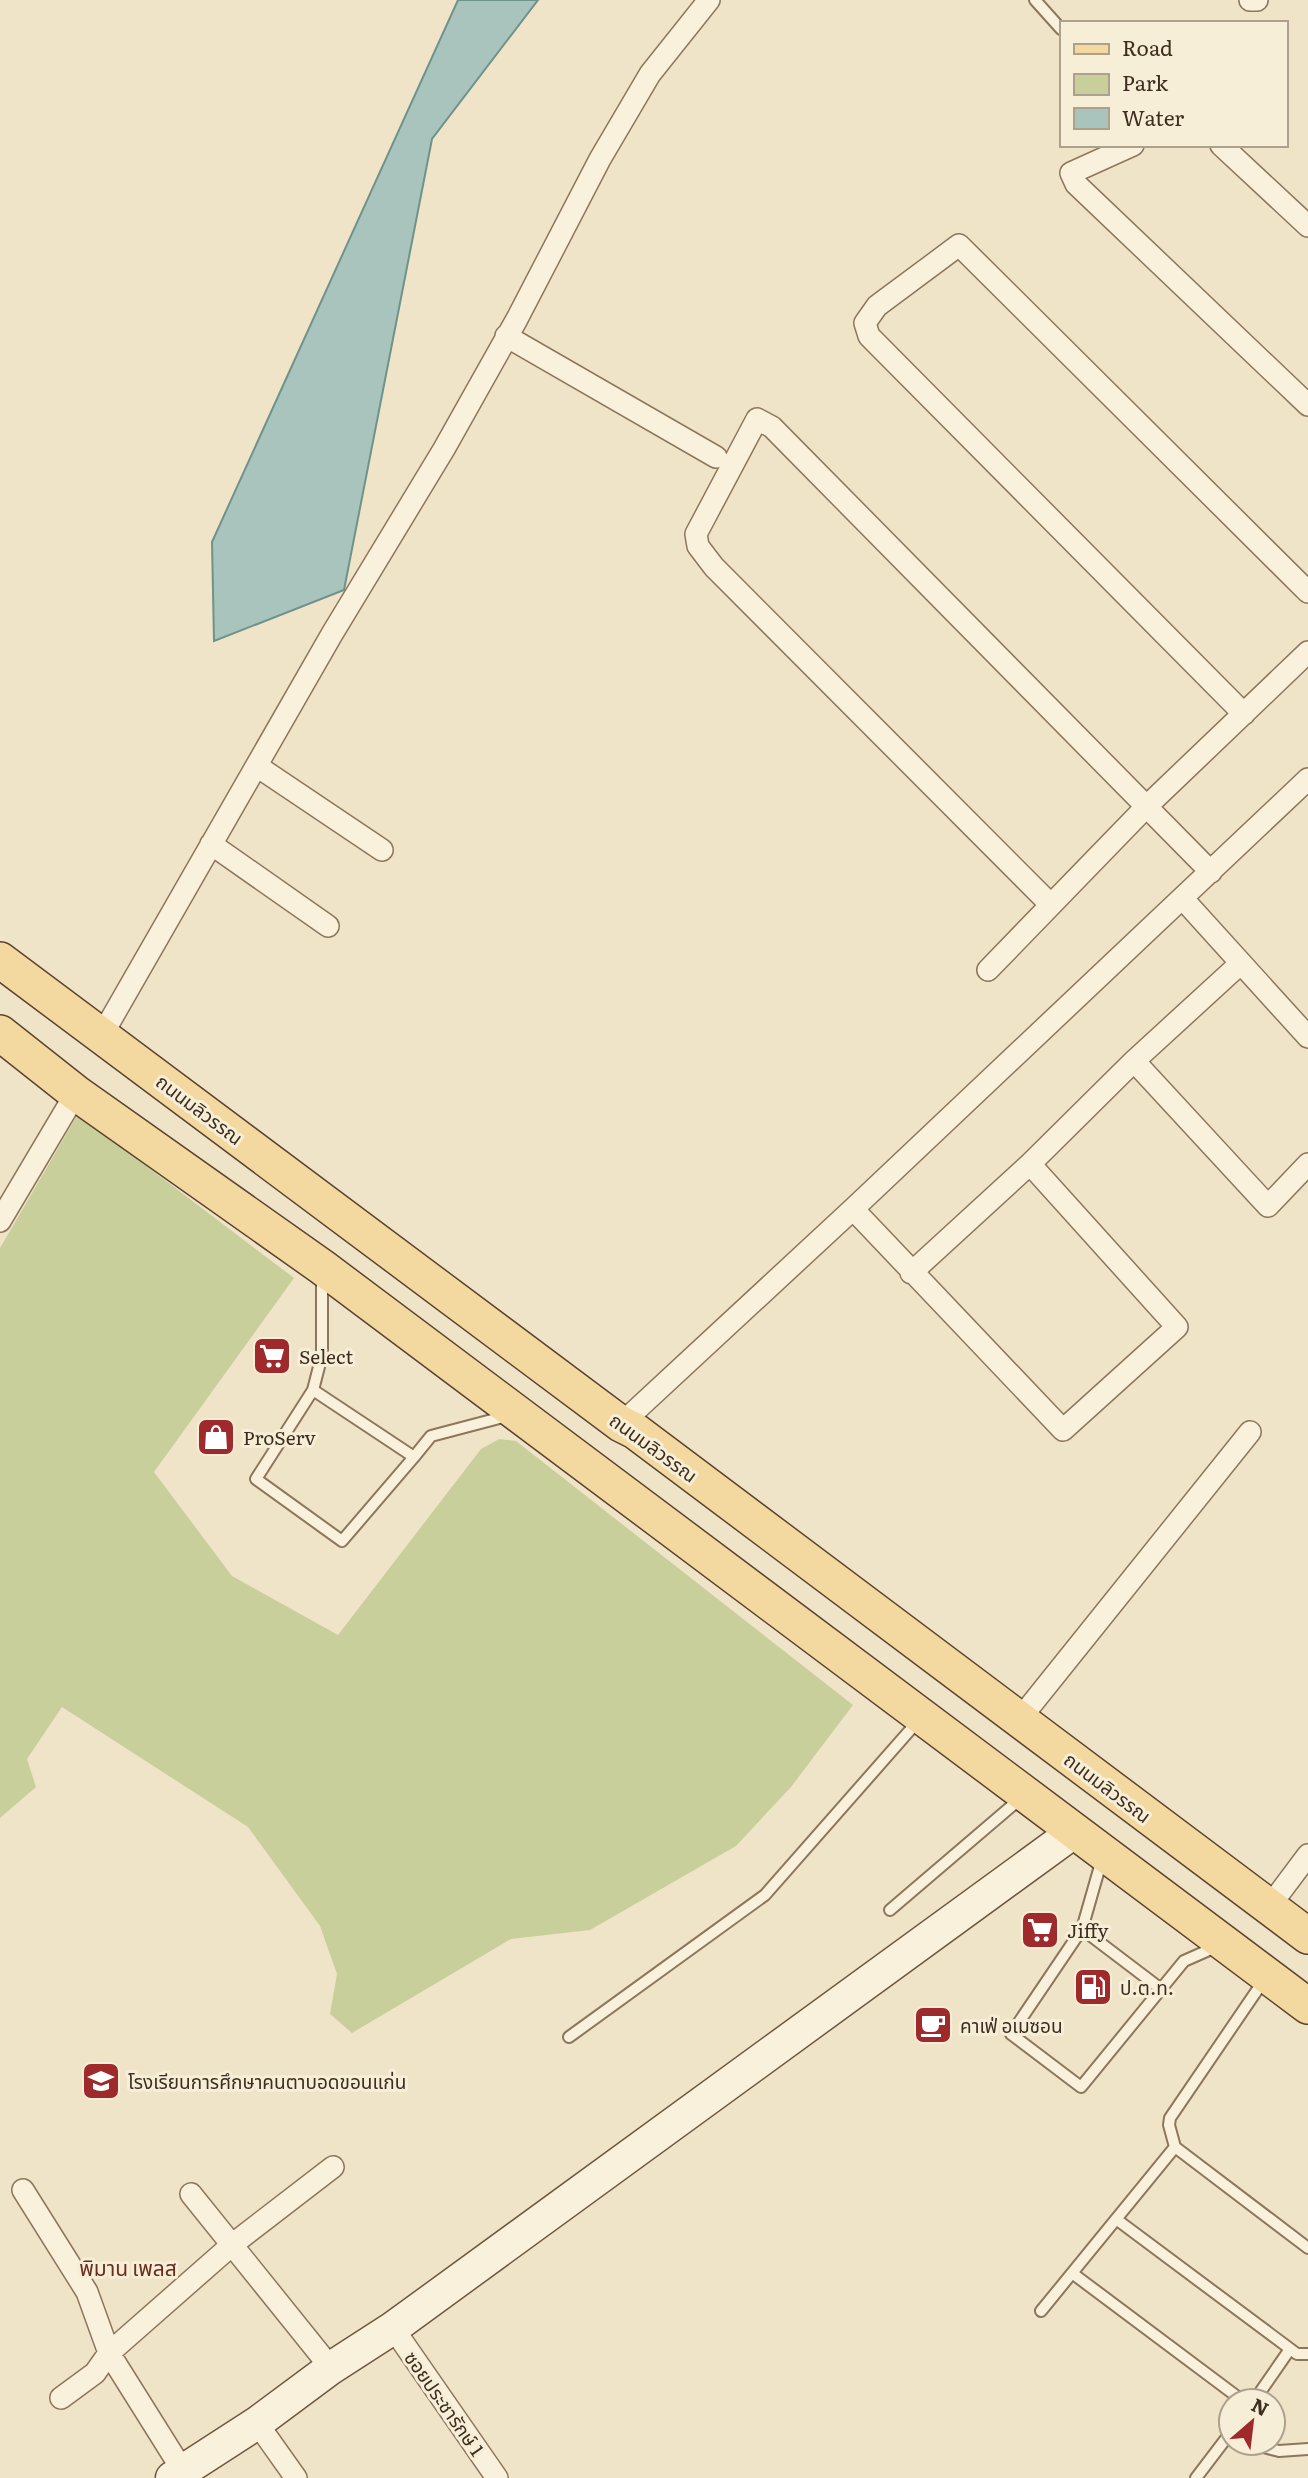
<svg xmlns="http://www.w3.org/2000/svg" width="1308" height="2478" font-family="Literata,'Noto Sans Thai',serif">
<rect width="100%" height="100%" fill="#f0e4c8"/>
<path fill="#c9cf9b" d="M78,1114L294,1278L154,1472L232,1576L338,1635L481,1449L499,1439L516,1441L853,1705L791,1787L736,1846L590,1930L511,1939L352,2033L330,2014L337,1974L320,1926L248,1827L62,1707L27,1759L36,1787L0,1818V1248Z"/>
<path fill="#a9c4bc" stroke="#6f938a" stroke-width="2" d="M458,0H538L432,139L344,590L214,641L212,542Z"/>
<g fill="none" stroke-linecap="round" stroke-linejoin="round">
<defs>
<path id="lane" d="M1035,0L1061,29
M322,1277V1355L313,1390L414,1457L431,1436L507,1416
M313,1390L256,1479L342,1541L414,1457
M1102,1859L1082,1929L1011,2034L1081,2087L1184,1961L1218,1946
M890,1910L1021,1798
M1082,1929L1161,1989
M1264,1980L1170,2118L1169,2125L1175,2147L1308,2248
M569,2037L765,1895L918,1721
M1116,2219L1297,2354H1308
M1072,2273L1243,2401
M1041,2311L1175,2147
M1254,2401L1290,2349
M1248,2443L1279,2451L1308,2449
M1196,2478L1231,2432"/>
<path id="street" d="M1250,0H1257
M1133,145L1071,173L1076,184L1308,405
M1221,145L1308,226
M506,336L716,457
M1244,714L869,336L865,323L877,306L959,245L1308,592
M257,766L382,850
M211,844L328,926
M1183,899L1308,1037
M1051,905L714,567L698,546L696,534L757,419L772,427L1211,872
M988,970L1146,807L1308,652
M102,1035L332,634L444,449L517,319L600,159L650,74L709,0
M1134,1061L1268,1206L1308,1164
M853,1209L1063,1430L1177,1327L1030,1164
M0,1221L76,1093
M911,1273L1030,1164L1134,1061L1241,963
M621,1424L853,1209L1308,779
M1019,1720L1250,1432
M1269,1907L1308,1855
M23,2190L87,2292L109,2353L183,2471
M191,2194L331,2368
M393,2328L497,2478
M61,2398L95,2373L109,2353L233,2244L333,2167
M257,2423L296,2478"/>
<path id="secondary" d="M172,2478L257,2423L331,2368L393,2328L1075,1831"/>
<path id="primary" d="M0,960L621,1424L635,1431L1308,1936
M0,1033L76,1093L322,1267L1308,2006"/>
</defs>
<use href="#lane" stroke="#8d765c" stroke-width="14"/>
<use href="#street" stroke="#8d765c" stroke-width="24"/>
<use href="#secondary" stroke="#6f573f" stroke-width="35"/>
<use href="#primary" stroke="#5b4430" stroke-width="38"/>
<use href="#lane" stroke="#faf1dc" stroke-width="10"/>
<use href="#street" stroke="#faf1dc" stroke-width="21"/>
<use href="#secondary" stroke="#faf1dc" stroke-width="32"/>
<use href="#primary" stroke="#f3d9a0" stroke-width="35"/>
</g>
<defs>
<symbol id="supermarket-square" viewBox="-11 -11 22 22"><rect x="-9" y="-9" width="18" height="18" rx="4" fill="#9e2a2b" stroke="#f7eed8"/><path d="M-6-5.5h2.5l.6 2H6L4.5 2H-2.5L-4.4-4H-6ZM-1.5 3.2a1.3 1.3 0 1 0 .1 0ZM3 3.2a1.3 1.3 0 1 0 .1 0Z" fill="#fff"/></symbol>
<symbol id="shop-square" viewBox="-11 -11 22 22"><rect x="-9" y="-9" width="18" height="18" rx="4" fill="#9e2a2b" stroke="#f7eed8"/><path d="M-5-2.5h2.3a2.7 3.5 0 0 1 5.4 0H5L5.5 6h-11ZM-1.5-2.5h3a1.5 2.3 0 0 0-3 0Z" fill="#fff"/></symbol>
<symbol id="fuel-square" viewBox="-11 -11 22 22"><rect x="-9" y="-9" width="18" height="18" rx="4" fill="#9e2a2b" stroke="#f7eed8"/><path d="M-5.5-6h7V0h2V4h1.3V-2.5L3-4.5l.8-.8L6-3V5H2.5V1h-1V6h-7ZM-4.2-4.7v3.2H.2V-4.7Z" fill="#fff"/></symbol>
<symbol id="cafe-square" viewBox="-11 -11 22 22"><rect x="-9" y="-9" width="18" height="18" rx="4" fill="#9e2a2b" stroke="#f7eed8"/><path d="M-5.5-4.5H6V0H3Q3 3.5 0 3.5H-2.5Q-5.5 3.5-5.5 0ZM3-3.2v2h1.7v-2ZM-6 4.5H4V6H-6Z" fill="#fff"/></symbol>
<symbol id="school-square" viewBox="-11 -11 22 22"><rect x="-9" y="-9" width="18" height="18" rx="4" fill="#9e2a2b" stroke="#f7eed8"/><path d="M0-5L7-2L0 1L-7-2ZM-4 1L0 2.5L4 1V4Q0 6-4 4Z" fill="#fff"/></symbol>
</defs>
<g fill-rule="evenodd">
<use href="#supermarket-square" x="250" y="1334" width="44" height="44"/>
<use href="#shop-square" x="194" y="1415" width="44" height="44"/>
<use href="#supermarket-square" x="1018" y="1908" width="44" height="44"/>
<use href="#fuel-square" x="1071" y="1965" width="44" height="44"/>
<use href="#cafe-square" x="911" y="2003" width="44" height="44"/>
<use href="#school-square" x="79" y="2059" width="44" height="44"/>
</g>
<g text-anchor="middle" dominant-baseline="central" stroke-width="6" stroke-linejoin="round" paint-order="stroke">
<g font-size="19" fill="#3d2e20" stroke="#f7eed8">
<text transform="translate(200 1109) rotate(37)">ถนนมลิวรรณ</text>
<text transform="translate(654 1447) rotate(36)">ถนนมลิวรรณ</text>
<text transform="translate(1108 1787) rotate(37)">ถนนมลิวรรณ</text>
<text transform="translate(445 2403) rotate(55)">ซอยประชารักษ์ 1</text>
</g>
<g font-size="19" fill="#3d2e20" stroke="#f7eed8" text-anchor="start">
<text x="299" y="1356">Select</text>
<text x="243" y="1437">ProServ</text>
<text x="1067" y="1930">Jiffy</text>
<text x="1120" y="1987">ป.ต.ท.</text>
<text x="960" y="2025">คาเฟ่ อเมซอน</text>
<text x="128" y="2081">โรงเรียนการศึกษาคนตาบอดขอนแก่น</text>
</g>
<g font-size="21" fill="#6b2e1e" stroke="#f7eed8">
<text x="128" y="2266">พิมาน เพลส</text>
</g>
</g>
<rect x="1060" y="21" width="228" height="126" fill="#f7eed8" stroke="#ada18e" stroke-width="2"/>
<rect x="1074" y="44" width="35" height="10" fill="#f3d9a0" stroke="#ada18e" stroke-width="2"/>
<text x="1122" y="56" font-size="21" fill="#3d2e20">Road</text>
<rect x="1074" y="74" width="35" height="21" fill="#c9cf9b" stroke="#ada18e" stroke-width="2"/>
<text x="1122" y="91" font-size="21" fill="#3d2e20">Park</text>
<rect x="1074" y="108" width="35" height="21" fill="#a9c4bc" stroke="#ada18e" stroke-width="2"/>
<text x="1122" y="126" font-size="21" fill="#3d2e20">Water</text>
<g transform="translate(1252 2422) rotate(28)"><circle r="33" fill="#f7eed8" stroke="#ada18e" stroke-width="2"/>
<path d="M0-5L12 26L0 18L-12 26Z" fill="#9e2a2b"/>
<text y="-10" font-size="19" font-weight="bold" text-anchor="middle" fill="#3d2e20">N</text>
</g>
</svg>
